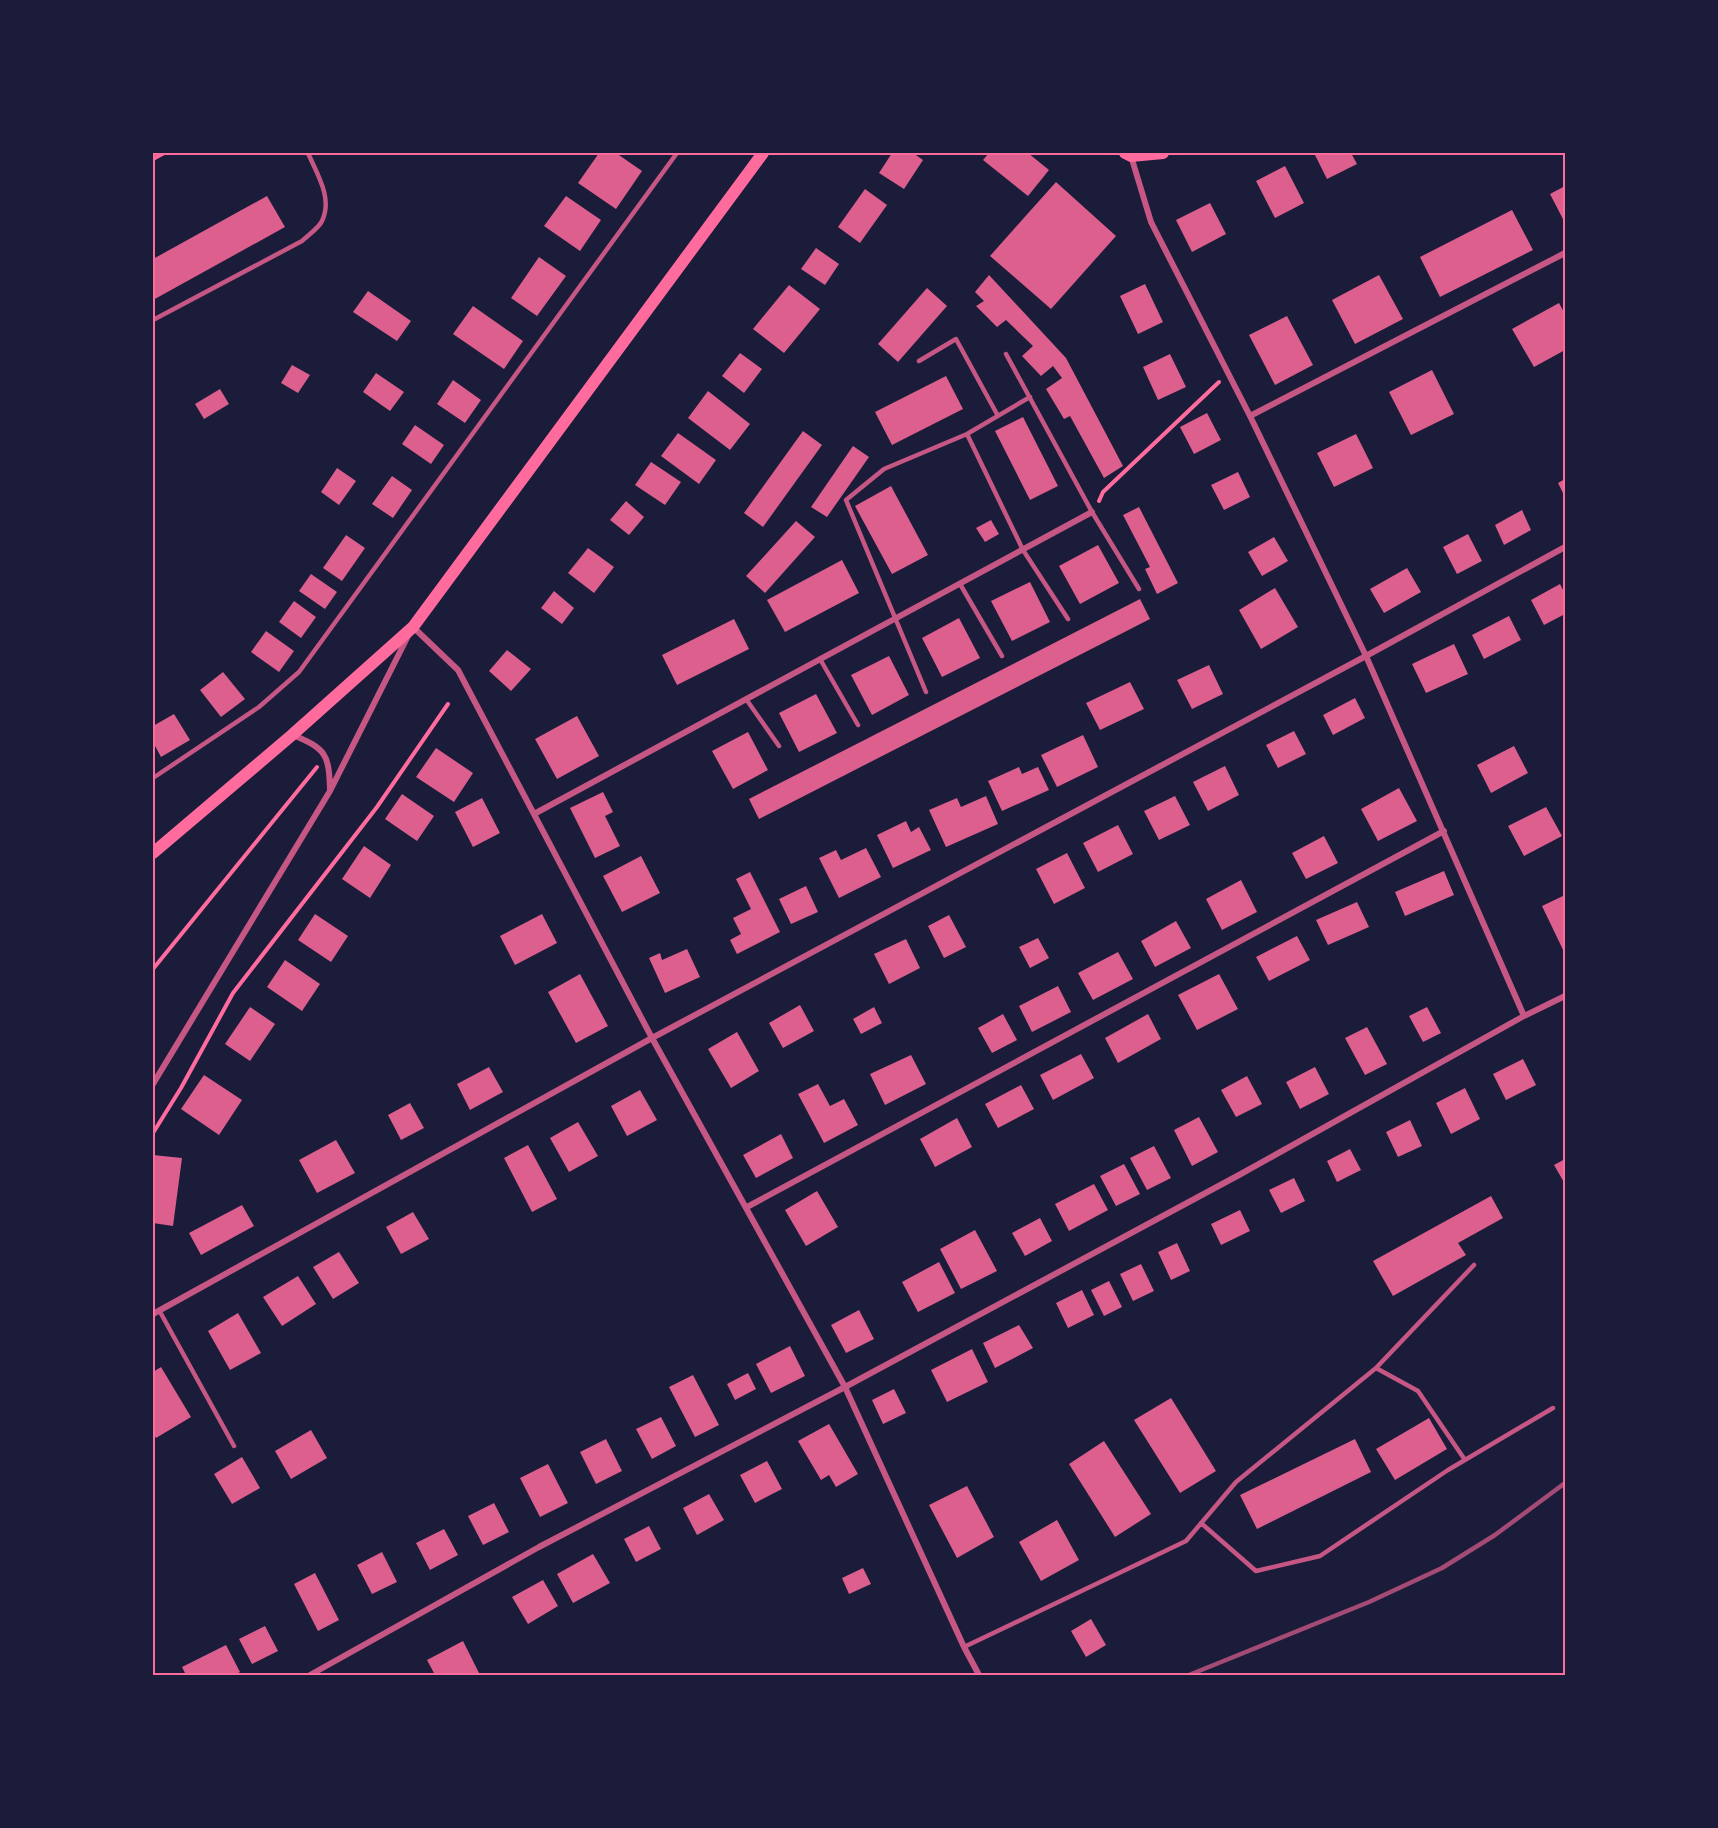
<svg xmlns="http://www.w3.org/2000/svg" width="1718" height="1828" font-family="Montserrat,sans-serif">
<rect width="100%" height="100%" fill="#1b1b3a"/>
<path fill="#dd5f8e" d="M599,153H616L642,171L616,209L578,183Z
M892,153H913L923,160L904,189L879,173Z
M989,153H1028L1049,170L1028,196L983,160Z
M1314,153H1351L1357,164L1327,179Z
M1285,166L1304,203L1275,218L1256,181Z
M1056,182L1116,236L1051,309L990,256Z
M1565,186V223L1550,194Z
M865,189L887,205L860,243L838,227Z
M267,196L285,227L153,300V259Z
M566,196L601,220L580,251L544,226Z
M1210,203L1226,234L1192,252L1176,220Z
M1512,210L1533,250L1440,297L1420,257Z
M816,248L839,264L825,285L801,269Z
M539,257L566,276L537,316L511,298Z
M989,275L1066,358L1123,466L1104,478L1070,416L1064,419L1046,389L1062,378L1053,366L1041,376L1022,356L1033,346L1006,320L997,327L976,306L984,301L975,292Z
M1379,275L1403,319L1355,344L1332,300Z
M1145,284L1163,322L1138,334L1120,296Z
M789,285L820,309L784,353L753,329Z
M927,288L947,306L898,362L878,344Z
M368,291L411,321L397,341L353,312Z
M1559,303L1565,314V350L1534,367L1512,329Z
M473,306L523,341L504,369L453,334Z
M1287,316L1313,365L1275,385L1249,335Z
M740,353L762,369L744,393L722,376Z
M1170,354L1186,387L1158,400L1143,367Z
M292,365L310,375L298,393L281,383Z
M1432,370L1454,414L1411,435L1389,392Z
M376,373L404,392L390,411L363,392Z
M946,376L963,409L892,445L875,412Z
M453,380L481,400L465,423L437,404Z
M220,389L229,404L204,419L195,404Z
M708,391L750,424L730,450L688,418Z
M1207,413L1221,440L1194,454L1180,427Z
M1023,417L1058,486L1030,500L995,431Z
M415,425L444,445L431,464L402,444Z
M803,431L822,445L763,527L744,513Z
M678,433L716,460L699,484L661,456Z
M1356,434L1373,468L1334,487L1317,453Z
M853,446L869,457L827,517L811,507Z
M651,462L681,482L665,505L635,485Z
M337,468L356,481L339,505L321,492Z
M1238,472L1250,497L1224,510L1211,485Z
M392,476L412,490L393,518L372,504Z
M1565,479V497L1558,483Z
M891,486L928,555L892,574L855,506Z
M626,501L644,517L629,535L610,520Z
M1139,507L1178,583L1157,594L1145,569L1150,567L1123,515Z
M1522,510L1531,530L1504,545L1495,525Z
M991,520L999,534L985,542L976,528Z
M796,521L815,537L765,593L746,576Z
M1468,534L1482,561L1457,574L1443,547Z
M346,535L365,548L342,581L323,568Z
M1274,537L1288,561L1262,576L1248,552Z
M1098,545L1119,583L1080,604L1059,566Z
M588,548L614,567L594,593L568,573Z
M842,560L859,593L785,632L767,600Z
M1407,568L1421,592L1384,613L1370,589Z
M311,574L337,592L325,609L299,591Z
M1030,582L1050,622L1012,641L991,601Z
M1560,584L1565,594V614L1544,625L1531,600Z
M1275,588L1298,627L1261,649L1239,610Z
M554,591L574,608L562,624L541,608Z
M1140,599L1150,619L759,819L749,799Z
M294,601L316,617L301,638L279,622Z
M1509,616L1521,640L1484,659L1472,635Z
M959,618L980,658L942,677L922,638Z
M734,619L749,649L677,685L662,655Z
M266,631L294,651L279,672L251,652Z
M1454,644L1468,674L1426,693L1412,664Z
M507,650L531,669L511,691L489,671Z
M889,656L909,695L872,715L851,675Z
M1209,665L1223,694L1192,709L1177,680Z
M223,672L245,699L221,717L200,690Z
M1130,682L1144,709L1100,730L1086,703Z
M816,694L837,733L799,752L779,713Z
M1355,698L1365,718L1333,735L1323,715Z
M174,714L190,740L161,757L153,742V726Z
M577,716L599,756L557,779L535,739Z
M1294,731L1306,754L1278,768L1266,745Z
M748,732L768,770L733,789L712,751Z
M1083,735L1098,767L1057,787L1041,755Z
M1514,746L1528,773L1491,793L1477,765Z
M436,748L473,773L454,802L416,777Z
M1225,766L1239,795L1208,811L1193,782Z
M1019,767L1022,774L1038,767L1049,790L1002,811L988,781Z
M1399,788L1417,821L1378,841L1361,809Z
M603,792L613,812L605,816L620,846L595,858L570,808Z
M402,794L434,816L417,841L385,819Z
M986,796L998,824L946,847L929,810L957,798L961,807Z
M1175,796L1190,825L1159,840L1144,811Z
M482,798L500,833L473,847L455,812Z
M1546,807L1562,836L1524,856L1508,826Z
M906,821L911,832L919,827L931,850L893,868L877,835Z
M1118,825L1133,854L1098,872L1083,843Z
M1324,836L1338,863L1306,879L1292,853Z
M364,846L391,865L370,898L342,879Z
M866,848L881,877L839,898L819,858L836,850L841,860Z
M1067,853L1085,888L1054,904L1036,869Z
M641,856L660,893L622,912L603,876Z
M1444,871L1454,895L1405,916L1395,892Z
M750,872L780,932L737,954L730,940L741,934L733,918L751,909L736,879Z
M1241,880L1257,912L1222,930L1206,899Z
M806,886L818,912L791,924L779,899Z
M1565,895V954L1542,906Z
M1357,902L1369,927L1328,945L1316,920Z
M315,914L348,936L331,962L298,940Z
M542,914L557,943L515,965L500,936Z
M949,915L966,947L944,958L928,926Z
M1176,921L1191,948L1155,967L1141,941Z
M1297,936L1310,960L1269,981L1256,957Z
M1038,938L1049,958L1030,968L1019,947Z
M906,939L920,968L889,984L874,954Z
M687,949L700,977L665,993L649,958L660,953L662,960Z
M1118,952L1133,979L1093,1000L1078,973Z
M285,960L320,984L302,1011L267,987Z
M580,974L608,1026L576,1043L548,992Z
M1219,974L1238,1009L1197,1030L1178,995Z
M1058,986L1071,1012L1032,1032L1019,1006Z
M800,1005L814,1031L783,1048L769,1023Z
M250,1007L275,1024L250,1061L225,1044Z
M874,1007L882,1023L861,1034L853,1019Z
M1427,1007L1441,1033L1423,1042L1409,1016Z
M1003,1014L1017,1040L992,1053L978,1028Z
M1148,1014L1161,1039L1118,1063L1105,1038Z
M1367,1027L1387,1064L1365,1075L1345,1038Z
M737,1032L759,1071L731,1088L708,1049Z
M1081,1054L1094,1078L1053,1100L1040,1075Z
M911,1055L926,1084L885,1105L870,1074Z
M1523,1059L1536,1085L1506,1100L1493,1074Z
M489,1067L503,1092L470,1110L457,1084Z
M1315,1067L1329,1094L1300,1109L1286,1082Z
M204,1075L242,1100L219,1135L181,1109Z
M1247,1076L1262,1104L1236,1117L1221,1090Z
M818,1084L830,1106L844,1099L858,1125L824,1143L798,1094Z
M1021,1085L1034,1109L998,1128L985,1104Z
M1465,1088L1480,1119L1451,1134L1436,1103Z
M640,1090L657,1120L627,1136L611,1106Z
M410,1103L424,1128L401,1140L388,1115Z
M1199,1117L1218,1152L1192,1166L1174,1130Z
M957,1118L972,1147L935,1167L920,1139Z
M1410,1120L1422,1146L1398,1157L1386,1132Z
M578,1122L598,1156L569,1172L550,1138Z
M781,1134L793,1158L756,1178L743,1155Z
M336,1140L355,1173L317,1193L299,1160Z
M528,1145L557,1199L532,1212L504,1158Z
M1154,1146L1171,1178L1147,1190L1130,1158Z
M1350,1149L1361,1170L1337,1182L1327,1161Z
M153,1155L182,1158L173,1226L153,1223Z
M1565,1159V1184L1554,1165Z
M1124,1164L1140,1194L1116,1206L1100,1176Z
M1294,1178L1305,1201L1281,1213L1269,1190Z
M1094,1184L1108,1210L1069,1231L1055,1204Z
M817,1191L838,1227L806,1246L785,1210Z
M1491,1196L1503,1218L1458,1243L1466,1255L1393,1296L1373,1261Z
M242,1205L254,1226L201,1255L189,1233Z
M1240,1210L1250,1231L1221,1245L1211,1224Z
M413,1212L429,1239L401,1254L386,1227Z
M1040,1218L1052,1241L1025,1256L1012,1233Z
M975,1230L997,1271L961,1289L940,1249Z
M1177,1243L1190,1271L1171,1280L1158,1252Z
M339,1252L359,1283L333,1299L313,1267Z
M939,1262L955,1293L918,1312L902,1282Z
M1141,1264L1154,1291L1133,1301L1120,1274Z
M298,1276L316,1304L282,1326L263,1297Z
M1109,1281L1122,1307L1104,1316L1091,1290Z
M1082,1290L1094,1315L1068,1328L1056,1303Z
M859,1310L874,1339L846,1353L831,1325Z
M238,1313L261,1353L230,1370L208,1331Z
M1019,1325L1033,1348L995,1368L983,1343Z
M790,1346L805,1376L771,1393L756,1364Z
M972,1349L988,1382L947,1402L931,1370Z
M161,1367L191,1417L156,1438L153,1433V1372Z
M748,1373L756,1389L735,1400L727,1384Z
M693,1375L719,1425L695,1437L669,1387Z
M894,1389L906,1413L883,1424L872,1400Z
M1171,1398L1216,1471L1180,1493L1134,1420Z
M661,1417L676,1446L652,1459L636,1429Z
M1429,1418L1447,1449L1395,1480L1376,1449Z
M829,1424L858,1474L836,1487L829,1475L821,1480L798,1441Z
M311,1430L327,1458L291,1479L275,1451Z
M606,1439L622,1471L596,1484L580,1452Z
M1355,1439L1371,1472L1257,1529L1240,1495Z
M1104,1441L1151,1514L1115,1537L1069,1464Z
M242,1457L260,1488L232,1504L214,1474Z
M767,1461L782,1489L755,1503L740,1475Z
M548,1464L568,1503L540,1517L520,1478Z
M967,1486L994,1537L957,1558L929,1505Z
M709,1494L724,1520L697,1535L683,1508Z
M494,1503L509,1532L483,1545L468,1516Z
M1057,1520L1079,1560L1041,1581L1019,1542Z
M649,1526L661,1549L636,1562L624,1539Z
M444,1529L458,1555L430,1570L416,1543Z
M382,1552L397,1582L372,1594L357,1565Z
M593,1554L610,1583L573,1603L557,1574Z
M863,1568L871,1584L849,1594L842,1578Z
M315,1573L339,1620L318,1631L294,1584Z
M543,1580L558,1606L528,1624L512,1597Z
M1091,1619L1106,1645L1086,1657L1071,1631Z
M265,1626L278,1651L252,1664L239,1639Z
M463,1641L480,1675H435L427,1660Z
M226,1645L240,1672L235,1675H186L182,1667Z"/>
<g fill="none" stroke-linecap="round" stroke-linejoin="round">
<path stroke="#ff6b9d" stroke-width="4" d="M153,159L164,153
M1099,501L1103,492L1219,382
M153,969L317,767
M153,1133L181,1088L233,993L377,807L448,704"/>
<path stroke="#c65784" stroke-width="4.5" d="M153,320L302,241C308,235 319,228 322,221C333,198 317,174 308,153
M1006,354L1092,512L1139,589
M919,361L956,339L998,416
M967,434L1023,550L1068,619
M960,584L1002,656
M820,659L858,725
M926,692L846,500L884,469L967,434L1030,397
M746,699L779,746
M153,778L259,707L299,672L677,153
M159,1310L234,1446
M1376,1368L1418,1391L1465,1460
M1201,1523L1256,1571L1320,1556L1448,1470L1553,1408
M964,1647L1186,1541L1236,1482L1376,1368L1474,1265"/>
<path stroke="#c65784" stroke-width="6" d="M1131,156L1151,222L1250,416L1366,656L1524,1016
M1250,416L1565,253
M413,627L458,670L652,1038L845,1387L964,1647L979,1675
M293,735C326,749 329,754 330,790
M534,814L1092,512
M153,1084L330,791L408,636
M747,1207L1444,831
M153,1314L652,1038L1366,656L1565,547
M310,1675L539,1547L845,1387L1239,1175L1524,1016L1565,996"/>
<path stroke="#ff6b9d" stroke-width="12" d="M1125,153L1131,156L1163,153
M153,853L292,735L413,627L763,153"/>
<path stroke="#a44b75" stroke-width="4.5" d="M1189,1675L1369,1602L1442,1568L1495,1535L1565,1483"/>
</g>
<rect width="1718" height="1828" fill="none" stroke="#1b1b3a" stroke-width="309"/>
<rect x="154" y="154" width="1410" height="1520" fill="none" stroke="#ff6b9d" stroke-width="2"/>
</svg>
